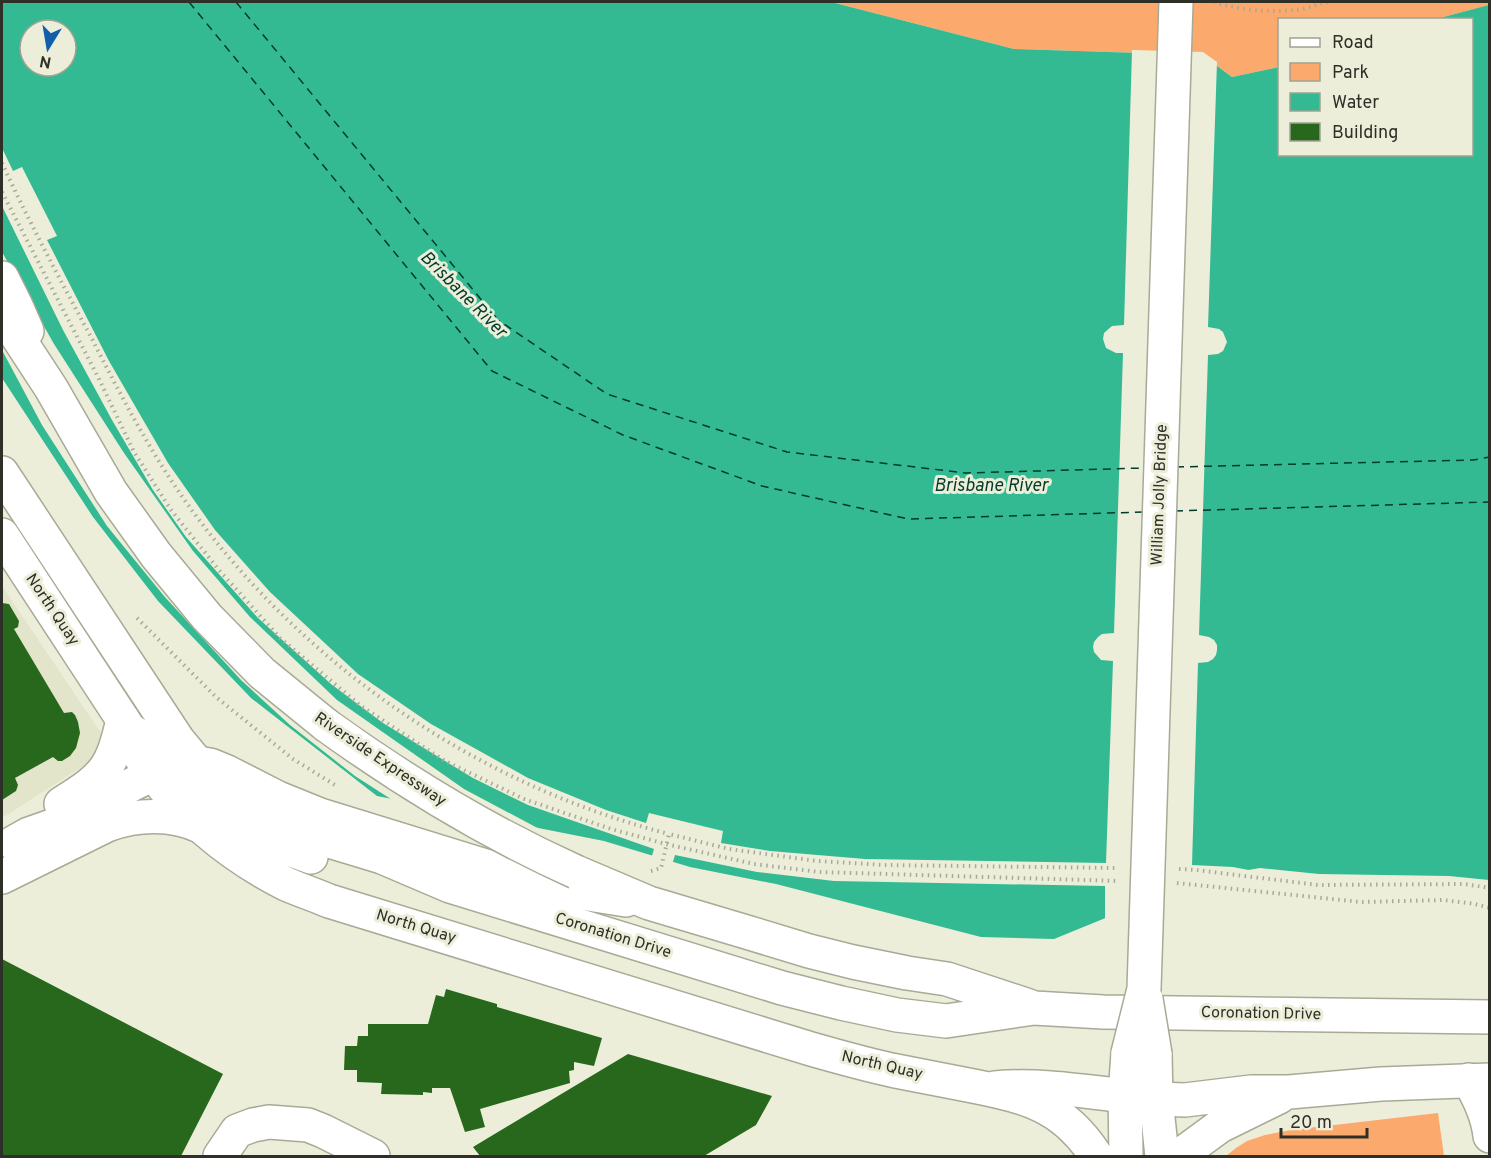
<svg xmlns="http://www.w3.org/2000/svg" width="1491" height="1158" font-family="Overpass,sans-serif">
<rect width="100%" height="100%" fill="#eceed9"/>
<path fill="#e2e5c9" d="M2,586L111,748L2,818Z"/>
<path fill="#fca96d" d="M831,2H1489L1490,5L1436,19L1280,20L1279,67L1232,77L1202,55L1014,49Z
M1438,1113L1444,1156H1226L1236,1148L1247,1141L1265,1135L1291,1130Z"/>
<path fill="#33ba93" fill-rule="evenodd" d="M2,2H831L1014,49L1202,55L1232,77L1279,67L1280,154H1472V20L1436,19L1489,5V880L1449,876L1319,874L1260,868L1206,877L1054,939L981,937L776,884L690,867L604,841L377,796L251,698L158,601L93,517L2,378ZM30,30H66V66H30Z"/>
<path fill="#eceed9" d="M1132,50L1203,52L1217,62L1208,327L1219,329L1223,332L1227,342L1223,351L1218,354L1208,355L1199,635L1209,637L1214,640L1217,645V650L1216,655L1213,659L1208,662L1198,663L1192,865L1233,867L1259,872L1207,880L1105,922V886L834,881L757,872L675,855L672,865L651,859L654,849L528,805L473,778L383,723L331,684L258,618L186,537L153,490L112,420L63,330L2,206V148L13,171L22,167L57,236L47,240L109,361L168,463L215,530L270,592L358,674L431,724L528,778L606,810L646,823L649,813L723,831L721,843L770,851L865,859L1106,863L1113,661L1101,660L1094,652L1093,647L1094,642L1098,637L1102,634L1114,633L1123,353H1116L1106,348L1103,339L1104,333L1112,326L1124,325Z
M2,252L54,344L124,453L193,551L250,617L337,700L464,789L545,832L397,803L355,776L290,725L241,680L164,596L107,526L42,425L2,350Z"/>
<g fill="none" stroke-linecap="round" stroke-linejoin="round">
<path stroke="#003b2b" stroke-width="1.5" stroke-dasharray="8 6" stroke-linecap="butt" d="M189,2L492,371L623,435L762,486L908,519L1143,512
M236,2L498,320L607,394L787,452L966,473L1144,468
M1176,467L1473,460L1490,457
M1175,511L1490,502"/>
</g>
<path fill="#27681c" d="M2,603L9,604L19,621L18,627L14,629L64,713L72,712L75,715L78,722L80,733L76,748L70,756L62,761H58L53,757L15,778L18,785L16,791L2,800Z
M2,959L223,1074L181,1156H2Z
M446,989L497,1004V1007L602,1038L594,1066L574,1062V1070L569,1071L570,1083L480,1109L485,1127L465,1132L450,1088H432V1093L423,1092V1095L381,1094L382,1083L357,1082V1070H344L345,1046H357L358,1036H368V1024H428L436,995L444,997Z
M628,1054L772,1096L756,1125L704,1156H480L473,1147Z"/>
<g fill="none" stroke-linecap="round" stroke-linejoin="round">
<defs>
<path id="minor" d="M61,804C76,794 94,784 105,769C115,755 119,736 123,720
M13,843L29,834L66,821L131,785L164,769L185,764L197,763L210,765L227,772L278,798L320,815L563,890L626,900
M2,877L107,825C138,814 172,813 202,827
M1469,1080C1479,1098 1488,1116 1490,1136
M995,1088C1038,1084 1082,1091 1125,1096
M220,1156L237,1131L253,1125L269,1122L308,1125L323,1131L373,1156"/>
<path id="major" d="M2,535L129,729C132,737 134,747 139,754C144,764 152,772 158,780C192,824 237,859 286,884C300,890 315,895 329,901L811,1049C839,1057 867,1065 896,1071C922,1076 947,1081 973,1086C1028,1097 1064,1106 1096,1156
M1155,1054L1156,1099L1162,1156
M1126,1156L1125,1096L1128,1053"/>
<path id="highway" d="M2,278L16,306L27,331
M2,313L51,388L111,492L156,555L207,617L262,673L326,725
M2,473L178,740L197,763L213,778L245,803L264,814L316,837L382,857L450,886L782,988L841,1003L897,1015L946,1021L1034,1008L1103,1012L1490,1017
M129,729C136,734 144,739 151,745C168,759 179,778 194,793C226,825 269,843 311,857
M576,872L649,903L743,931L809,951L853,962L907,973L947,979L1029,1006
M1125,1096L1156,1099L1185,1100L1251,1092H1289L1381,1084L1490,1080
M1179,1156L1220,1126L1279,1097"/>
</defs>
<use href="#minor" stroke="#a8aa96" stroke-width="36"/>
<use href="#major" stroke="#a8aa96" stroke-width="36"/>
<use href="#highway" stroke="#a8aa96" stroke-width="36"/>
<path stroke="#a8a999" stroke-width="4" stroke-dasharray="1.5 4.5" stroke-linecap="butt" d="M1214,2C1242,11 1274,13 1303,9C1313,7 1321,2 1330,2
M2,163C11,182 20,202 30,221C50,261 71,300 92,339C118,390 145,442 177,489C292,658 471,783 669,834
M2,192L99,379L134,452L171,510L219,570L280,638L361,706L445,761L524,799L611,829L666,844L754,864L819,872L1119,881
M137,618L216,697L293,759L335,785
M1179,869L1196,870L1318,885L1464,884L1490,888
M651,871L661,868L669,834L729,849L817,861L885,865L1117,868
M1177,883L1361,902L1443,900L1475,904L1490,908"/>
<use href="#minor" stroke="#fff" stroke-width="33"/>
<use href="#major" stroke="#fff" stroke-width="33"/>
<use href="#highway" stroke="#fff" stroke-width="33"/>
<defs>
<path id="major-bridge" d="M1146,999L1155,1054
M1128,1053L1144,989L1176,2"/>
<path id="highway-bridge" d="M326,725C405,782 487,832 576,872"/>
</defs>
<use href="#major-bridge" stroke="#a8aa96" stroke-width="36" stroke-linecap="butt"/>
<use href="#highway-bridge" stroke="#a8aa96" stroke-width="36" stroke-linecap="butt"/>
<use href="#major-bridge" stroke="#fff" stroke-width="33"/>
<use href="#highway-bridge" stroke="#fff" stroke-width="33"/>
</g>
<g text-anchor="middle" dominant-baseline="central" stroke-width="6" stroke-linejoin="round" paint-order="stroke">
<g font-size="16" fill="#2e2f27" stroke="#eceed9">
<text transform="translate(1160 495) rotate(-88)">William Jolly Bridge</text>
<text transform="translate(52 610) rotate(56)">North Quay</text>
<text transform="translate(380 760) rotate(34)">Riverside Expressway</text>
<text transform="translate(416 927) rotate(17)">North Quay</text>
<text transform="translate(613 936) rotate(17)">Coronation Drive</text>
<text transform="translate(1261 1014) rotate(1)">Coronation Drive</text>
<text transform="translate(882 1066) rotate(13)">North Quay</text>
</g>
<g font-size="18" font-style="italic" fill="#003b2b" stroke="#eceed9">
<text transform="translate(463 295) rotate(45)">Brisbane River</text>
<text x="991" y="486">Brisbane River</text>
</g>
</g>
<rect width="1491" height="1158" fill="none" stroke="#2e2f27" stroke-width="6"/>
<rect x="1278" y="18" width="195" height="138" fill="#eceed9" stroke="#a0a292" stroke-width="1.5"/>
<rect x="1290" y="38" width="30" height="9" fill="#ffffff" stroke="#a0a292" stroke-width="1.5"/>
<text x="1332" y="48" font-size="18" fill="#2e2f27">Road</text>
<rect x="1290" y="63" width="30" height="18" fill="#fca96d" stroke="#a0a292" stroke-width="1.5"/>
<text x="1332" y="78" font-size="18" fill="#2e2f27">Park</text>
<rect x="1290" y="93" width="30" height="18" fill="#33ba93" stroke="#a0a292" stroke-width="1.5"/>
<text x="1332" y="108" font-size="18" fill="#2e2f27">Water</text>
<rect x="1290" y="123" width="30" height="18" fill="#27681c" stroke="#a0a292" stroke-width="1.5"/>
<text x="1332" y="138" font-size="18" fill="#2e2f27">Building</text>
<g transform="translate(48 48) rotate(191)"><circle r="28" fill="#eceed9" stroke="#a0a292" stroke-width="1.5"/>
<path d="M0-4.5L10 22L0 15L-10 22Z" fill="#105eac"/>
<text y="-9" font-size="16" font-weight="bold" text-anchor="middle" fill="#2e2f27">N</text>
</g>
<path d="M1281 1128v9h86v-9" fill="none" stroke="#2e2f27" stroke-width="3"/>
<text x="1290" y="1128" font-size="18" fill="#2e2f27" stroke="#eceed9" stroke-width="4.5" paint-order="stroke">20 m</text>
</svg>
